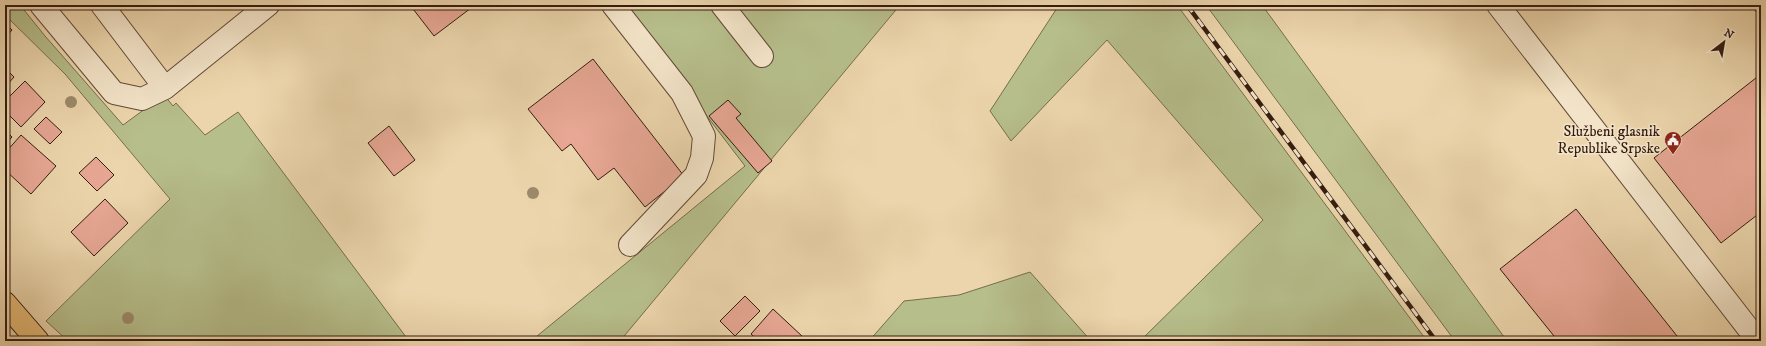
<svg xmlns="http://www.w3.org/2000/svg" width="1766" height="346" font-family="'IM FELL DW Pica',serif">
<rect width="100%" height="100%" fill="#ecd5ac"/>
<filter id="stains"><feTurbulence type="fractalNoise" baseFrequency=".005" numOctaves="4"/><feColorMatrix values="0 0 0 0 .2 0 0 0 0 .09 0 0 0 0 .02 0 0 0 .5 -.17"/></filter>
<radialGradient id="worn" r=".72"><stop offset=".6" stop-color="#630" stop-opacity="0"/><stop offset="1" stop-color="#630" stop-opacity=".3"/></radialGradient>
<path fill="#b6be8b" stroke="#756d4e" d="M5,5H20L45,36L123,125L164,95L173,106L176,103L205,135L238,112L409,341H68L46,321L170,199L65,74L5,15Z
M622,5H900L620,341H531L745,166Z
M1059,5H1177L1427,341H1140L1263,220L1107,40L1011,141L990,111Z
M1206,5H1262L1507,341H1455Z
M1030,272L1091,341H869L904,301L959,295Z"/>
<path fill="#e7a794" stroke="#341c10" d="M410,5H475L434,36Z
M1751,5H1761V18Z
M5,23L12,30L5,38Z
M593,59L684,176L645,207L614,168L598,180L571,144L562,151L528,109Z
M5,68L14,77L5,87Z
M1761,74V212L1721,243L1654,158Z
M25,81L45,102L21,127L5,111V101Z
M728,100L741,114L736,118L772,161L758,173L709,116Z
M46,117L62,132L50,144L34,129Z
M389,126L415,160L394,176L368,143Z
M5,130L12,137L5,145Z
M21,135L56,166L31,194L5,170V153Z
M96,157L114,175L97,191L79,173Z
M105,199L128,223L94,256L71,232Z
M1576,209L1681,341H1558L1500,269Z
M745,296L760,311L735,336L720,321Z
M773,309L803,337L800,341H759L751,334Z"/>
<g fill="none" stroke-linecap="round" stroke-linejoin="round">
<defs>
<path id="minor" d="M41,5L114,93L142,99L165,88L268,5
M102,5L165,88
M613,5L682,93L704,136L702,158L696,175L630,245
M722,5L762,56
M1498,5L1758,341"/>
<path id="major" d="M5,303L38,341"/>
</defs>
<use href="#minor" stroke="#624a37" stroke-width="24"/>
<use href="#major" stroke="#341c10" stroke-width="24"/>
<use href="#minor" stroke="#f3e4c9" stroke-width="22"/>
<use href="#major" stroke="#e6ba76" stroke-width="22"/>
<defs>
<path id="rail" d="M1187,5L1436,341"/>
</defs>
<use href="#rail" stroke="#341c10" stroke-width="4.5"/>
<use href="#rail" stroke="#f3e4c9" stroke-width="3" stroke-dasharray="9" stroke-linecap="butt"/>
</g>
<g fill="#9c8a6b">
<circle cx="71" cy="102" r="6"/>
<circle cx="533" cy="193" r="6"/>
<circle cx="128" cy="318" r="6"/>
</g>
<defs>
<symbol id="civic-pin" viewBox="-11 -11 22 30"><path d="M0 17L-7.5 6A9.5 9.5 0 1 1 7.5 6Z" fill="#8f2418" stroke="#f3e4c9"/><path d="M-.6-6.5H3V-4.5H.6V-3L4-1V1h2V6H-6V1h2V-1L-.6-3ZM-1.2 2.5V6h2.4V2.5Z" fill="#fff"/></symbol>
</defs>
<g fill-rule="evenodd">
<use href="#civic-pin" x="1663" y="130" width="20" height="27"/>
</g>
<g text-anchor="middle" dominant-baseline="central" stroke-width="3" stroke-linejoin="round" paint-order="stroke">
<g font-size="15" fill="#341c10" stroke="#f3e4c9" text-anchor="end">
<text x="1660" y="131">Službeni glasnik<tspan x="1660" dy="17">Republike Srpske</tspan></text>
</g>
</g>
<rect width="1766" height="346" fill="none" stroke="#ecd5ac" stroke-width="20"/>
<rect x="6" y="6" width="1754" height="334" fill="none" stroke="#341c10" stroke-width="2"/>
<rect x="10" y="10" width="1746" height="326" fill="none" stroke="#341c10"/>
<g transform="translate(1724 42) rotate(31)" stroke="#f3e4c9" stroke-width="3" paint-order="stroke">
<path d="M0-3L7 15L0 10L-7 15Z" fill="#341c10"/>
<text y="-6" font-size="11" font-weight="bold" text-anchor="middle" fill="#341c10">N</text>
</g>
<rect width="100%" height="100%" filter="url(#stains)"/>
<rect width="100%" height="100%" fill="url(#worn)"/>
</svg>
